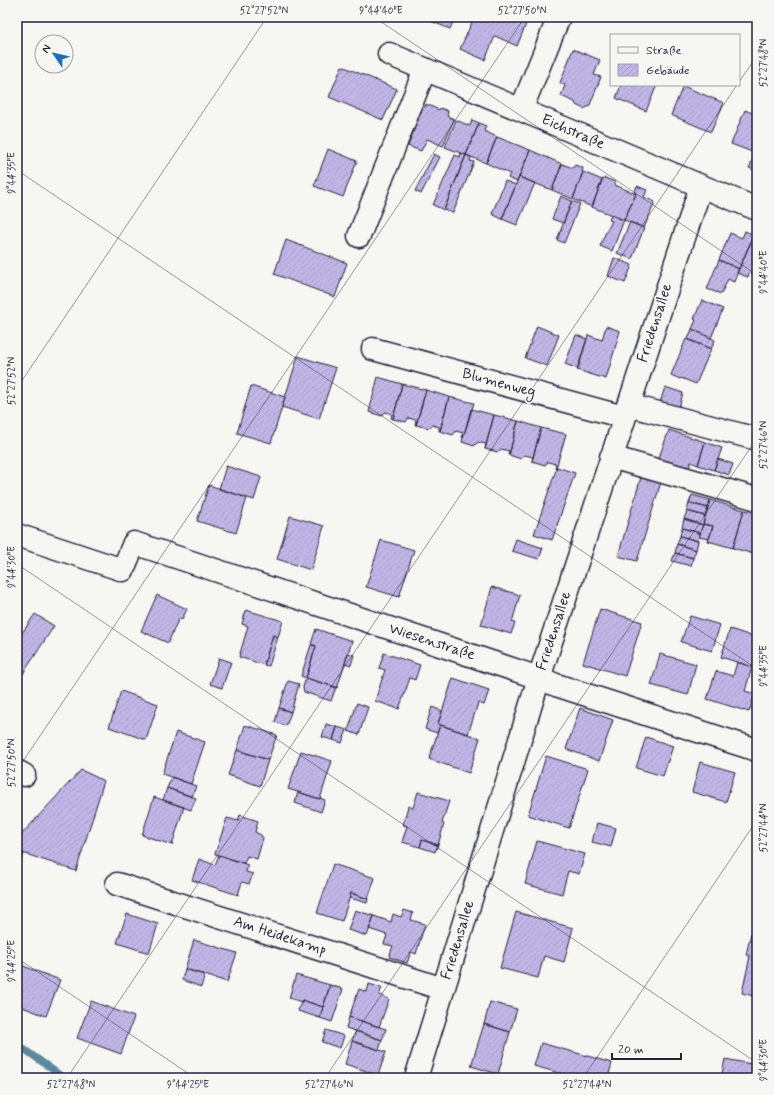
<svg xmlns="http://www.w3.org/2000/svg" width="774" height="1095" font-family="Mynerve,sans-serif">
<defs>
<pattern id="building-hatch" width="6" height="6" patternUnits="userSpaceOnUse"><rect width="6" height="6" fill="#c2b6e7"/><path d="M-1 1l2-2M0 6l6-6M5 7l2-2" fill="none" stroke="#a69cc7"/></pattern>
</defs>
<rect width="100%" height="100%" fill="#f6f6f2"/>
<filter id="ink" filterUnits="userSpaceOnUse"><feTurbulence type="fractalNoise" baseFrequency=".025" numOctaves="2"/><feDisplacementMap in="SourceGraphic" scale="8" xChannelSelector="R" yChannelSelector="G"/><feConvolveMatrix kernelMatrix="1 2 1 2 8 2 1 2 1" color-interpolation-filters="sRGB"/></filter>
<g filter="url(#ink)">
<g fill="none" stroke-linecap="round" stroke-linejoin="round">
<path stroke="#5a889d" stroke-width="7" d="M17,1044L64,1078"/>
</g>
<path fill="url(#building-hatch)" stroke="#22223b" d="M421,17H455L450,29Z
M472,17H513L512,19L526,24L517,46L495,36L485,60L460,49L473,20L471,19Z
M573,49L600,60L594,75L601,77L589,107H587L584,109L576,105L575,102L561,96L565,85L560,83Z
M342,66L397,89L383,120L329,97Z
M621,85H657L646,111L616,98Z
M683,86L724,103L711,132L671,115Z
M426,104L439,110L440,108L448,111L447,116L454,119L443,146L427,139L421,151L408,146L423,106L425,107Z
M745,110L757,115V171L749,168L754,157L752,156L753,155H754L755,153L731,144Z
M456,120L470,126L472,120L479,123L466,155L445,147Z
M479,123L486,126L484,131L497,137L486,163L466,155Z
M497,137L530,150L517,182L508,178L510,174L486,163Z
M328,149L357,161L343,197L314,186Z
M530,150L562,164L552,190L519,177Z
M461,153L466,155L444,210L433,205L455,155L460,157Z
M434,154L440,157L421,194L415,191Z
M466,155L471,157L470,161L474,162L453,213L444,210Z
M562,164L573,168L575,165L583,168L582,172H583L573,199L552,190Z
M583,172L602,180L592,207L573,199Z
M519,177L535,183L517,225L502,219Z
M605,178L615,182V185L636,194L624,220L592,207L602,180Z
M505,181L516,185L502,219L492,214Z
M637,186L647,190L644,197L655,202L644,228L624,220L636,194L634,193Z
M561,196L572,201L563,223L552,219Z
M572,201L580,204L564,243L557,240Z
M611,215L624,220L612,251L600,246L608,227H609L612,221L609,220Z
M630,222L644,228L632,259L617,253Z
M745,231L754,235L739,269L719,260L730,233L742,238Z
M286,240L347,263L335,297L274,274Z
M751,241L757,244V276L749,273L748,277L737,273Z
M614,258L632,265L625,283L608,276Z
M719,260L739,269L734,282L728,279L721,294L707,289Z
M702,300L723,309L711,338L692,329L696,320L694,319Z
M537,326L559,335L547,366L525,358Z
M606,326L620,331L606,379L577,370L588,335L602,340Z
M692,329L715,340L711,349L688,339Z
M576,335L587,339L578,369L565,364Z
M686,339L711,349L696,384L681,378L680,379L671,375Z
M298,356L336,368L319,419L282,407Z
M378,377L402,384L393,419L391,418L392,414L385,412L382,416L369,412Z
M402,384L426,390L416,425H415L416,420L408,418L406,422L393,419Z
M251,386L285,397L271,443L237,433Z
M665,387L683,393L678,411L659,406Z
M426,390L449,397L440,431H439V427L432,425L429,428L416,425Z
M449,397L474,403L463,438L462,437L463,433L456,431L453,435L440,431Z
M471,409L494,415L485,449L486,444L478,442L474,446L462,442Z
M494,415L518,421L509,455H508L509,451L501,449L498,452L485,449Z
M518,421L541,428L532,461L533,457L525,455L521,459L509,455Z
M541,428L566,434L556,468H555L556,464L548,462L545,465L532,461Z
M669,430L705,442L698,465L691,462L688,471L658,460Z
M705,442L722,448L714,470L698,465Z
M718,459L733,464L729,475L714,470Z
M226,466L261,477L254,500L219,489Z
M557,467L575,473L552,540L534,534Z
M641,477L661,482L637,561L618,556Z
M209,485L247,498L236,533L197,521Z
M692,495L710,500L708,508L689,503Z
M710,500L744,510L733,548L708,541L713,526L703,524Z
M689,503L708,508L705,516L687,511Z
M744,510L757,513V555L733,548Z
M687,511L705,516L703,525L684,519Z
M290,516L324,526L311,570L277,559Z
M684,519L703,525L700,533L682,528Z
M703,524L713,526L709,539L699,537Z
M682,528L700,533L698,541L680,536Z
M680,536L698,541L696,550L677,544Z
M516,539L543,548L539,559L512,551Z
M381,540L414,550L399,597L366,587Z
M677,544L696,550L693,558L675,553Z
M675,553L693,558L691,566L672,561Z
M492,587L520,595L512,622L515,623L511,634L481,625Z
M157,595L187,609L182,619L179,618L168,643L141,631Z
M600,609L642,622L625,676L583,663Z
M246,610L283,621L278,637L273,635L264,665L239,657L248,626L242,624Z
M35,614L54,626L17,683V639H18Z
M690,616L720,625L712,651L681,642Z
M316,629L352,641L337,688L306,678L316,646L311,644Z
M730,629L757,638V651L752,667L721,657Z
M273,635L278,637L269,666L264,665Z
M311,645L316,646L306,678L301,676Z
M348,653L354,655L351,665L345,663Z
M384,653L420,665L415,680L410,678L399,709L375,701L385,670L379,668Z
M660,654L696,664L688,695L651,685Z
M219,658L231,662L222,688L210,684Z
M737,662L752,667L745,691L755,694L749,712L707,699L716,671L733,676Z
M306,678L336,687L331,701L304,692L303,687Z
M453,678L489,690L484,705L478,703L468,734L438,724Z
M288,681L299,684L291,712L279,708Z
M121,691L158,704L146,740L109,727Z
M357,703L368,707L359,735L348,731Z
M432,707L442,711L438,724L440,725L437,733L425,729Z
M279,708L291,712L286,726L275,722Z
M580,708L613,720L599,761L566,749Z
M326,724L337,727L333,740L322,737Z
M245,725L277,735L268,760L237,750Z
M440,725L480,738L469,773L429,759Z
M337,727L347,730L342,743L333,740Z
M176,732L205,742L191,784L162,774Z
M646,737L673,746L663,776L636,768Z
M237,750L268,760L260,786L228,775Z
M301,751L332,761L320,799L288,789Z
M546,756L588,769L569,828L528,815Z
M700,762L735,772L726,802L692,792Z
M81,770L104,781L76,871L17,851V841L21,835Z
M172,777L196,786L192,797L167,788Z
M167,788L196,798L191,810L163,800Z
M298,792L320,799V798L325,800L321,812L295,803Z
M418,792L449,801L442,823L444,824L438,845L422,840L420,847L402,842L407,826L403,825L408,806L413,808Z
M154,797L184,807L172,845L142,835Z
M240,815L258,821L255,832L261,835L263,838L257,859L247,856L244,863L215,854L227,818L238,821Z
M597,823L616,828L611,847L592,842Z
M422,840L438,845L435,852L420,847Z
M537,841L585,854L579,874L568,871L562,894L525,884Z
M17,851L24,854L17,870Z
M219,855L248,865L246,872L253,874L249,884L242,882L238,895L192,880L199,859L215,865Z
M333,864L375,878L368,899L351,893L342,921L317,913Z
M351,893L368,899L367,903L350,898Z
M355,910L374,916L367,936L348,930Z
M404,910L413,913L411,920L425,924L416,954L411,952L407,963L389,957L393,946L384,944L387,935L369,929L374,916L391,922L393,914L401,917Z
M516,912L573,928L564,962L544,956L538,978L500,968Z
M127,914L158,924L149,953L117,943Z
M751,933L757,934V997L742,993L750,956L746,955Z
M194,940L237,953L227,982L185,969Z
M18,964L60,980L46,1016L17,1005V966Z
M185,969L205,975L201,987L182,980Z
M296,975L330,985L323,1007L302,1000V1002L289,998Z
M369,984L382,988L379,995L389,999L379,1027L349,1017L359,989L367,992Z
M330,985L343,989L332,1022L320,1018Z
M302,1000L323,1007L320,1018L298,1011L301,1002H302Z
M91,1001L134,1017L121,1054L77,1038Z
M490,1002L517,1009L510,1032L484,1024Z
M349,1017L386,1029L382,1040L346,1028Z
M484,1024L510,1032L498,1074L471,1066Z
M326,1030L344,1036L340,1048L322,1042Z
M356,1031L382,1040L379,1050L352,1041Z
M352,1041L386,1052L378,1075L345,1064Z
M541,1043L612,1063L608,1078H578L534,1066Z
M725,1059L757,1065L755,1078H721Z"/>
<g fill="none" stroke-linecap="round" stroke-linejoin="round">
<defs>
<path id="minor" d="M389,54L701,186L757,209
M521,110L559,17
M359,236L425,69
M373,349L624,417
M628,405L757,439
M611,457L757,499
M17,535L123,570L134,543L539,678L556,685L757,750
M17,771L24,775
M117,884L443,989
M416,1078L539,678L701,186"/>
</defs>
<use href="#minor" stroke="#22223b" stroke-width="25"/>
<use href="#minor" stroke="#f6f6f2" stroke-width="22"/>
</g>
</g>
<path fill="none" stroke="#22223b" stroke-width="1" stroke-opacity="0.45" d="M374,17L757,275M739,82L757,56M17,170L757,669M17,388L267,17M17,564L757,1063M17,770L525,17M17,958L195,1078M67,1078L737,85M325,1078L757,438M583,1078L757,820"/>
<g text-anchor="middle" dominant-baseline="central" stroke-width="3.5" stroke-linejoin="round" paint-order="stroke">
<g font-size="15" fill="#22223b" stroke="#f6f6f2">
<text transform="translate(573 132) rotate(23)">Eichstraße</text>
<text transform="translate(655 323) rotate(-72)">Friedensallee</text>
<text transform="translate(499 383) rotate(15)">Blumenweg</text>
<text transform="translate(554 631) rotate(-72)">Friedensallee</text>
<text transform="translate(432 642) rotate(18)">Wiesenstraße</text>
<text transform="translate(280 936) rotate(18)">Am Heidekamp</text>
<text transform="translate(458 940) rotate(-73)">Friedensallee</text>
</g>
</g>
<rect width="774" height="1095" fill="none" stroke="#f6f6f2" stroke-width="44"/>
<rect x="610" y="34" width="130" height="52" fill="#f6f6f2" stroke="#a1a1a9"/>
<rect x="618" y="47" width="20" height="6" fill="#f6f6f2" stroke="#a1a1a9"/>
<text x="646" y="54" font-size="12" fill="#22223b">Straße</text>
<rect x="618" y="64" width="20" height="12" fill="url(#building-hatch)" stroke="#a1a1a9"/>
<text x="646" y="74" font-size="12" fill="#22223b">Gebäude</text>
<g transform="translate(54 54) rotate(304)"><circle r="19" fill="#f6f6f2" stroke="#a1a1a9"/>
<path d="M0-3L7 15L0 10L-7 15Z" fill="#1f6fb2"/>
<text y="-6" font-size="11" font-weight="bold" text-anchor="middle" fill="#22223b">N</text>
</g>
<path d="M612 1053v6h69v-6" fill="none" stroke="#22223b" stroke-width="2"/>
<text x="618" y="1053" font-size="12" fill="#22223b" stroke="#f6f6f2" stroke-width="3" paint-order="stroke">20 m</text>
<rect x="22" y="22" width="730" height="1051" fill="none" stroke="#22223b" stroke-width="1.5"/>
<g font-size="10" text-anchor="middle" fill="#22223b">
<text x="264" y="14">52°27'52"N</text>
<text x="381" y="14">9°44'40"E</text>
<text x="522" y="14">52°27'50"N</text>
<text transform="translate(763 63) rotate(-90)" y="4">52°27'48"N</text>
<text transform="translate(11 173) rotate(-90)" y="4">9°44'35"E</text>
<text transform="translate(763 272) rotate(-90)" y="4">9°44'40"E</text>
<text transform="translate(11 381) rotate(-90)" y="4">52°27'52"N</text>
<text transform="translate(763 445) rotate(-90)" y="4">52°27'46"N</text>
<text transform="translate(11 567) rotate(-90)" y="4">9°44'30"E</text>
<text transform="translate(763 666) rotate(-90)" y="4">9°44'35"E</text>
<text transform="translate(11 763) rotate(-90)" y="4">52°27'50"N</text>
<text transform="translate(763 828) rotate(-90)" y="4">52°27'44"N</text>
<text transform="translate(11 961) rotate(-90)" y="4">9°44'25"E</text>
<text transform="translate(763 1060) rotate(-90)" y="4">9°44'30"E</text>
<text x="71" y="1088">52°27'48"N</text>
<text x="188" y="1088">9°44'25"E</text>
<text x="329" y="1088">52°27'46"N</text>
<text x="587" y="1088">52°27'44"N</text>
</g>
</svg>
